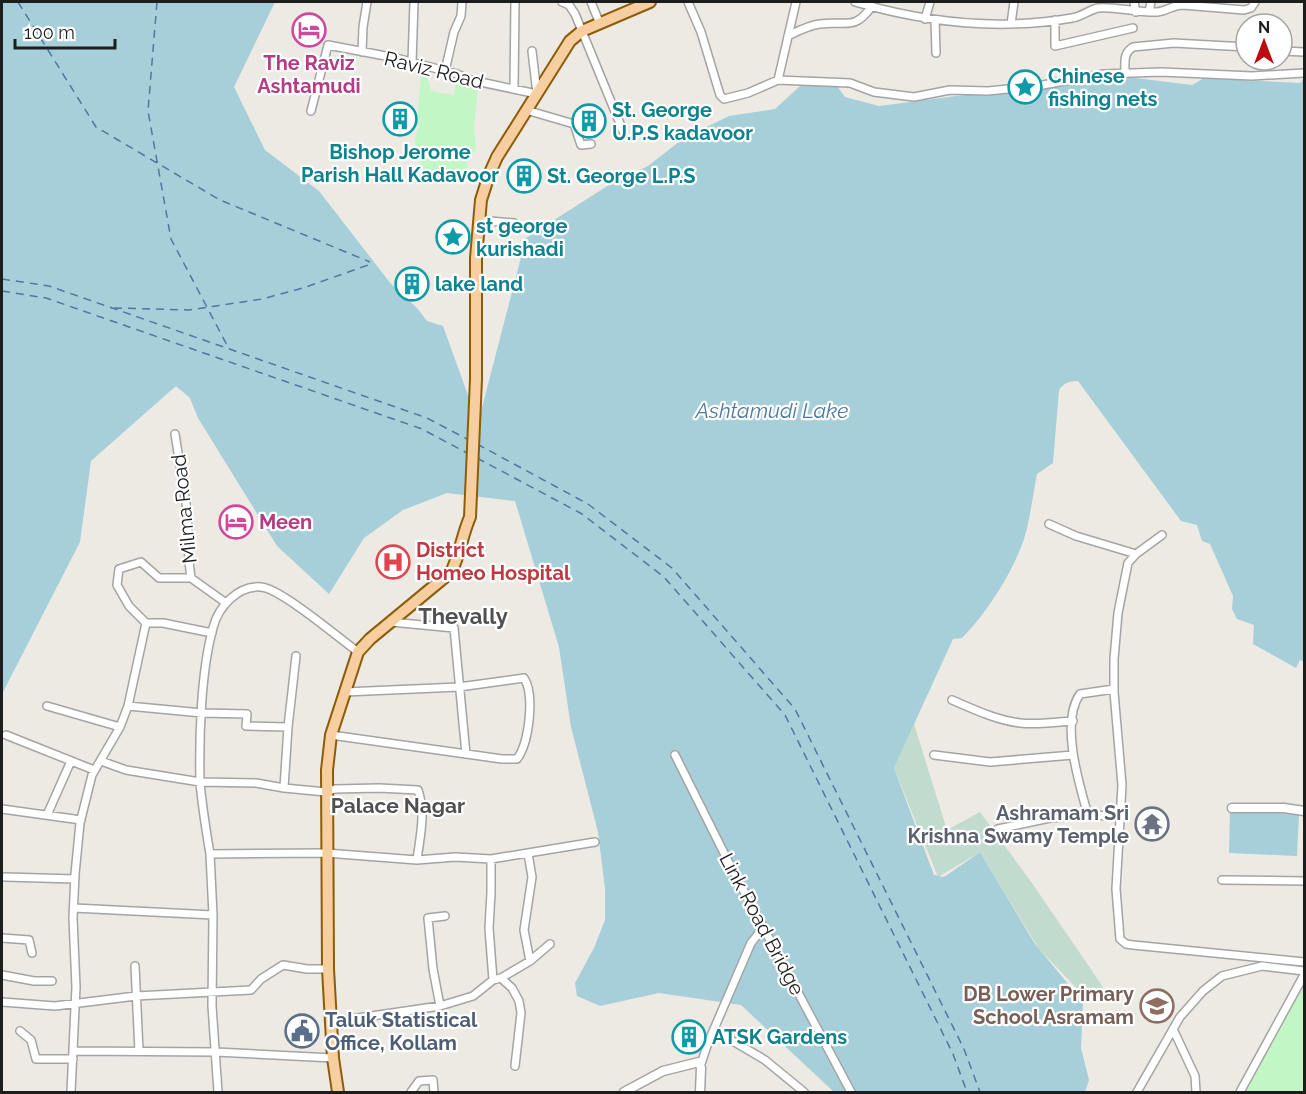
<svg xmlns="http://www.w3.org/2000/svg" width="1306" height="1094" font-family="Raleway,sans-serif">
<rect width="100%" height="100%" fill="#edeae3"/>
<path fill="#c1dbce" d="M914,724L947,830L980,812L1032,883L1103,987L1085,997L1039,949L980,852L938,877L894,768Z"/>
<path fill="#c2f6c5" d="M421,75L427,77L431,91L454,95L456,79L478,87L474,129L476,147L474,154L467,161L468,170L472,172L471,175H458L423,169C417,156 411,140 419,127L417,123Z
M1304,985V1092H1246Z"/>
<path fill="#a6cfd9" d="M2,2H275L234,87L265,150L319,191L391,284L417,308L427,321L443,326L478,423L526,238L612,183L648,166L684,138L729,116L775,109L800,86H837L845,97L879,106L1094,78L1119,76L1192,85L1204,78L1301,83L1304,77V662L1300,660L1296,668L1253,644L1254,625L1237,619L1232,609L1233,596L1210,544L1202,541L1197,525L1181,521L1078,381C1069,381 1064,383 1059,390L1053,463L1037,474C1033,495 1030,519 1024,539C1013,572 986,614 962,638L953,639L894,768L934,875L943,877L947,875L980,852L1035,944L1083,1002L1081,1048L1089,1080L1085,1092H834L741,1005L659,993L600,1006L577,996L575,983L594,948L605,920V889L598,832L571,727L559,647L515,501L447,493L403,510L364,538L329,594L277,546L198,418L190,398L176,386L91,461L80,542L2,694Z
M1230,811L1299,814L1297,856L1229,853Z"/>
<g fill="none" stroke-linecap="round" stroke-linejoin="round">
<path stroke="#4d789f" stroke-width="1.5" stroke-dasharray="8 6" stroke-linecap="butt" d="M18,2L96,127L220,200L370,262
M157,2L148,111L171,239L228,347
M2,279L49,286L427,418L467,439
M2,291L46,298L422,429L467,453
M114,308L189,310L262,299L303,288L371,264
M477,444L588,504L672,568L795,709L964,1049L980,1092
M477,458L582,514L664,577L785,715L953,1054L967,1092"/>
<defs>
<path id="minor" d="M562,2L569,5L575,14L623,131
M591,2L600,24
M688,2L701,32L720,95L724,99L748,93L778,80L850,83L874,92L914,97L950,90L988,91L1037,86L1104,74L1161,72L1252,76L1304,73
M855,2C927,23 998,31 1072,18C1081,17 1089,10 1098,8C1113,6 1139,13 1157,12C1167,11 1173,5 1183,5L1244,10L1251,8L1255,2
M1134,2L1136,12
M1149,12L1151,2
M925,19L930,2
M935,20L936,53
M1055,20V46L1133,28
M1011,24L1014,2
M788,36C798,31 809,25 820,24C845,20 854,32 872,6
M1282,51L1304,52
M362,52L363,27L367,2
M412,62L414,2
M445,71L454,32L461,16L462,2
M1125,73C1125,62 1123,53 1133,47L1174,43L1246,47
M778,80L796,2
M514,89L515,2
M526,110L574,124L581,145L591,144
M311,111L328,45L396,58L457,74L471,80L537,94L532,51
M479,220L514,223
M175,434L187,510L189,562L191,578L226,603
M1049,524L1076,536L1136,554
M1162,535L1136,554L1128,563L1118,613L1114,659V692L1122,785L1116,889L1120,939L1126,944L1133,945L1304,962
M391,622L454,628L466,754
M146,623H163L212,633
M358,652C339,638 280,588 261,587C238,585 218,607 213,628C201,670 199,737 200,782C202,806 206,830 210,854L326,853L417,860L455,857L491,859L528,853L532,877L524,930L530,961
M952,700C973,709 996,720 1020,723C1038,725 1055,722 1073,721
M47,706L120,727
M128,706L202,713L247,714L246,726L288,727
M6,735L94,770
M331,735L502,759H517C529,743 535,695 524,678L459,687L345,692
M675,755L729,863L851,1092
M934,755L990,762L1073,755
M101,761L126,770L200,782L256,783L284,788L326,792L335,789L379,788L418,790C426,814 420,836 417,860
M284,788L288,727L296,656
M2,809L81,820
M47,815L71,761
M1088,815C1079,784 1060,722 1080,694L1114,689
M998,829L1050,818L1088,815L1120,816
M528,853L595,842
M210,854L213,915
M491,859V893L489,928L493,980
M5,877L75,879
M1222,880L1304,881
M74,908L213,915L212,1006L218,1092
M2,938L29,940L32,953
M135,966L139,1051
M2,975L34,981H52
M501,978L512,988L519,1001L521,1013L515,1066
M2,1002L55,1006L136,996L251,990L261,979L283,965L307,969H328
M440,1006L433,969L428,918L445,916
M330,1022L440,1006L473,996L493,980L501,978L530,961L550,944
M1173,1029L1195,1076L1196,1092
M714,1030L765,1060L804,1092
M20,1031L31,1040L36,1059H73
M74,1051L216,1052L333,1058
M701,1064L708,1043L751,943L759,933L766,934
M71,1092L76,987L73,918L75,874L80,823L92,775L120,727L128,706L146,623L129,606L117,585L119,569L141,562L159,578H191
M411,1092L419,1081L433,1080L434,1092
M1137,1092L1180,1017L1203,991L1222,976L1262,966L1304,971
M1240,1092L1304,975"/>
<path id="tertiary" d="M1232,808H1284L1304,811
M624,1092L663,1071L699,1062L701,1068L700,1092"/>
<path id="primary" d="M338,1092L333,1058L328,969L327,770L331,735L358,652L370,639L451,572C460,555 462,535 470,517L476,379V258L481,200L489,175L497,157L570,41L582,31L650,2"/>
</defs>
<use href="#minor" stroke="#a4a4a4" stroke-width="10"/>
<use href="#tertiary" stroke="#a4a4a4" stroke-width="11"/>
<use href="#primary" stroke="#8c5d09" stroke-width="14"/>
<use href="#minor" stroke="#fff" stroke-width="7"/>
<use href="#tertiary" stroke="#fff" stroke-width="8"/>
<use href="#primary" stroke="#f6cea0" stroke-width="10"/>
</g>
<defs>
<symbol id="hotel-ring" viewBox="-11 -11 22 22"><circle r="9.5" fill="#fff" stroke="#d1479c" stroke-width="1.5"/><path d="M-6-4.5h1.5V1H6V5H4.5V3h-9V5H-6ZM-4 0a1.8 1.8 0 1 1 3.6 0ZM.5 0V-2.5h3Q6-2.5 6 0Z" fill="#d1479c"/></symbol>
<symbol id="sight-ring" viewBox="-11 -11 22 22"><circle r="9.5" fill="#fff" stroke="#0f9aa8" stroke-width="1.5"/><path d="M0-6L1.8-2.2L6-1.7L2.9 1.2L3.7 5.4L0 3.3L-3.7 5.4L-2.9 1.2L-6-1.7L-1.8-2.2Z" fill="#0f9aa8"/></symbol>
<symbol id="building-ring" viewBox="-11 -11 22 22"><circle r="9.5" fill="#fff" stroke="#0f9aa8" stroke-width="1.5"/><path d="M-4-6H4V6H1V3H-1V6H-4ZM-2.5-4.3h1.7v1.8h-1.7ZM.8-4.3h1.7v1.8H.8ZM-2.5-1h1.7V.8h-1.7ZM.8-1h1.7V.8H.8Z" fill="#0f9aa8"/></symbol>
<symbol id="hospital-ring" viewBox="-11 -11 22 22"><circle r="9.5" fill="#fff" stroke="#e0444e" stroke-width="1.5"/><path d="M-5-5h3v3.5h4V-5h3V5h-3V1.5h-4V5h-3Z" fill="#e0444e"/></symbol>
<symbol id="temple-ring" viewBox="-11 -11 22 22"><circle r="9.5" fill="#fff" stroke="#6b7280" stroke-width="1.5"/><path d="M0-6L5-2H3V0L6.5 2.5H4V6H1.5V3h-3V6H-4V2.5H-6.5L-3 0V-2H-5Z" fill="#6b7280"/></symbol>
<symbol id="school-ring" viewBox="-11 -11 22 22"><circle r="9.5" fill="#fff" stroke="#8d6e63" stroke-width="1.5"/><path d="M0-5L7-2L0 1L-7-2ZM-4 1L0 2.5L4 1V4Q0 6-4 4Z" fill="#8d6e63"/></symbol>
<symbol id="civic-ring" viewBox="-11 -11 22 22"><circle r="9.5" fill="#fff" stroke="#5c6f8a" stroke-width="1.5"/><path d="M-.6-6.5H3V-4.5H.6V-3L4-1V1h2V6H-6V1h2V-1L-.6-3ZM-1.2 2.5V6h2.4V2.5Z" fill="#5c6f8a"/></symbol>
</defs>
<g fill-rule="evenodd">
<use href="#hotel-ring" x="290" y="11" width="38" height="38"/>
<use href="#sight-ring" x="1006" y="68" width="38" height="38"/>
<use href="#building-ring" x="381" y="100" width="38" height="38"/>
<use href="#building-ring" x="570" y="102" width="38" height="38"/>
<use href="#building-ring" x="505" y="157" width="38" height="38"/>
<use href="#sight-ring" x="434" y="218" width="38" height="38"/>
<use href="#building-ring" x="393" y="265" width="38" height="38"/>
<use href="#hotel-ring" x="217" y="503" width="38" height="38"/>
<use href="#hospital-ring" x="374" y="543" width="38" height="38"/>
<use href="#temple-ring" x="1133" y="805" width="38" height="38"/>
<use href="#school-ring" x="1138" y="987" width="38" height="38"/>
<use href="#civic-ring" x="283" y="1012" width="38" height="38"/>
<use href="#building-ring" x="670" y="1018" width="38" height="38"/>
</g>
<g text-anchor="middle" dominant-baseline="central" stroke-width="4.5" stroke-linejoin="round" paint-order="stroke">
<g font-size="20" font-weight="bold" fill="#b23c85" stroke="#fff">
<text x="309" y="63">The Raviz<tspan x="309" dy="23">Ashtamudi</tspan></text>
<text x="259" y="522" text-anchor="start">Meen</text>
</g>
<g font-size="20" fill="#1d1d1d" stroke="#fff">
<text transform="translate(434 70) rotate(14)">Raviz Road</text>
<text transform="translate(184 509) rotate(-96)">Milma Road</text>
<text transform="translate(762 924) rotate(62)">Link Road Bridge</text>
</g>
<g font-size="20" font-weight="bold" fill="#0d838f" stroke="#fff" text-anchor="start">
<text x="1048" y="76">Chinese<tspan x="1048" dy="23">fishing nets</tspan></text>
<text x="612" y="110">St. George<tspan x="612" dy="23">U.P.S kadavoor</tspan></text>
<text x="400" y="152" text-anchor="middle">Bishop Jerome<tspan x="400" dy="23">Parish Hall Kadavoor</tspan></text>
<text x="547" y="176">St. George L.P.S</text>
<text x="476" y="226">st george<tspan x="476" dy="23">kurishadi</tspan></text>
<text x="435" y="284">lake land</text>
<text x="712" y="1037">ATSK Gardens</text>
</g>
<g font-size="20" font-weight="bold" fill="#be3a42" stroke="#fff" text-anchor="start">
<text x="416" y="550">District<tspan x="416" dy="23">Homeo Hospital</tspan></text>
</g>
<g font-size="20" font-weight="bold" fill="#5b616d" stroke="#fff" text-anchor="end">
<text x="1129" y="813">Ashramam Sri<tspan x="1129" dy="23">Krishna Swamy Temple</tspan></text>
</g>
<g font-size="20" font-weight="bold" fill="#785e54" stroke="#fff" text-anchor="end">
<text x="1134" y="994">DB Lower Primary<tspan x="1134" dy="23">School Asramam</tspan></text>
</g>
<g font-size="20" font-weight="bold" fill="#4e5e75" stroke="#fff" text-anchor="start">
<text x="325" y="1020">Taluk Statistical<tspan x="325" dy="23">Office, Kollam</tspan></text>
</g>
<g font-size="21" font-style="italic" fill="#4d789f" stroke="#fff">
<text x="772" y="410">Ashtamudi Lake</text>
</g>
<g font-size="21" font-weight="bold" fill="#505050" stroke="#fff">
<text x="398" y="805">Palace Nagar</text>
</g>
<g font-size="22" font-weight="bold" fill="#505050" stroke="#fff">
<text x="463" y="616">Thevally</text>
</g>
</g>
<rect width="1306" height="1094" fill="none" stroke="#1d1d1d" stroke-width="6"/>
<g transform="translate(1264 42)"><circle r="28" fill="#ffffff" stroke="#a5a5a5" stroke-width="1.5"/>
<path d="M0-4.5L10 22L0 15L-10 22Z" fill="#bd0c11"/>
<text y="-9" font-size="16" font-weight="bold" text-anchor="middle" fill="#1d1d1d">N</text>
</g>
<path d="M15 39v9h100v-9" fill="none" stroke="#1d1d1d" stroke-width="3"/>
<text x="24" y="39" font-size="18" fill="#1d1d1d" stroke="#ffffff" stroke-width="4.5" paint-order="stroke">100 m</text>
</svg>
